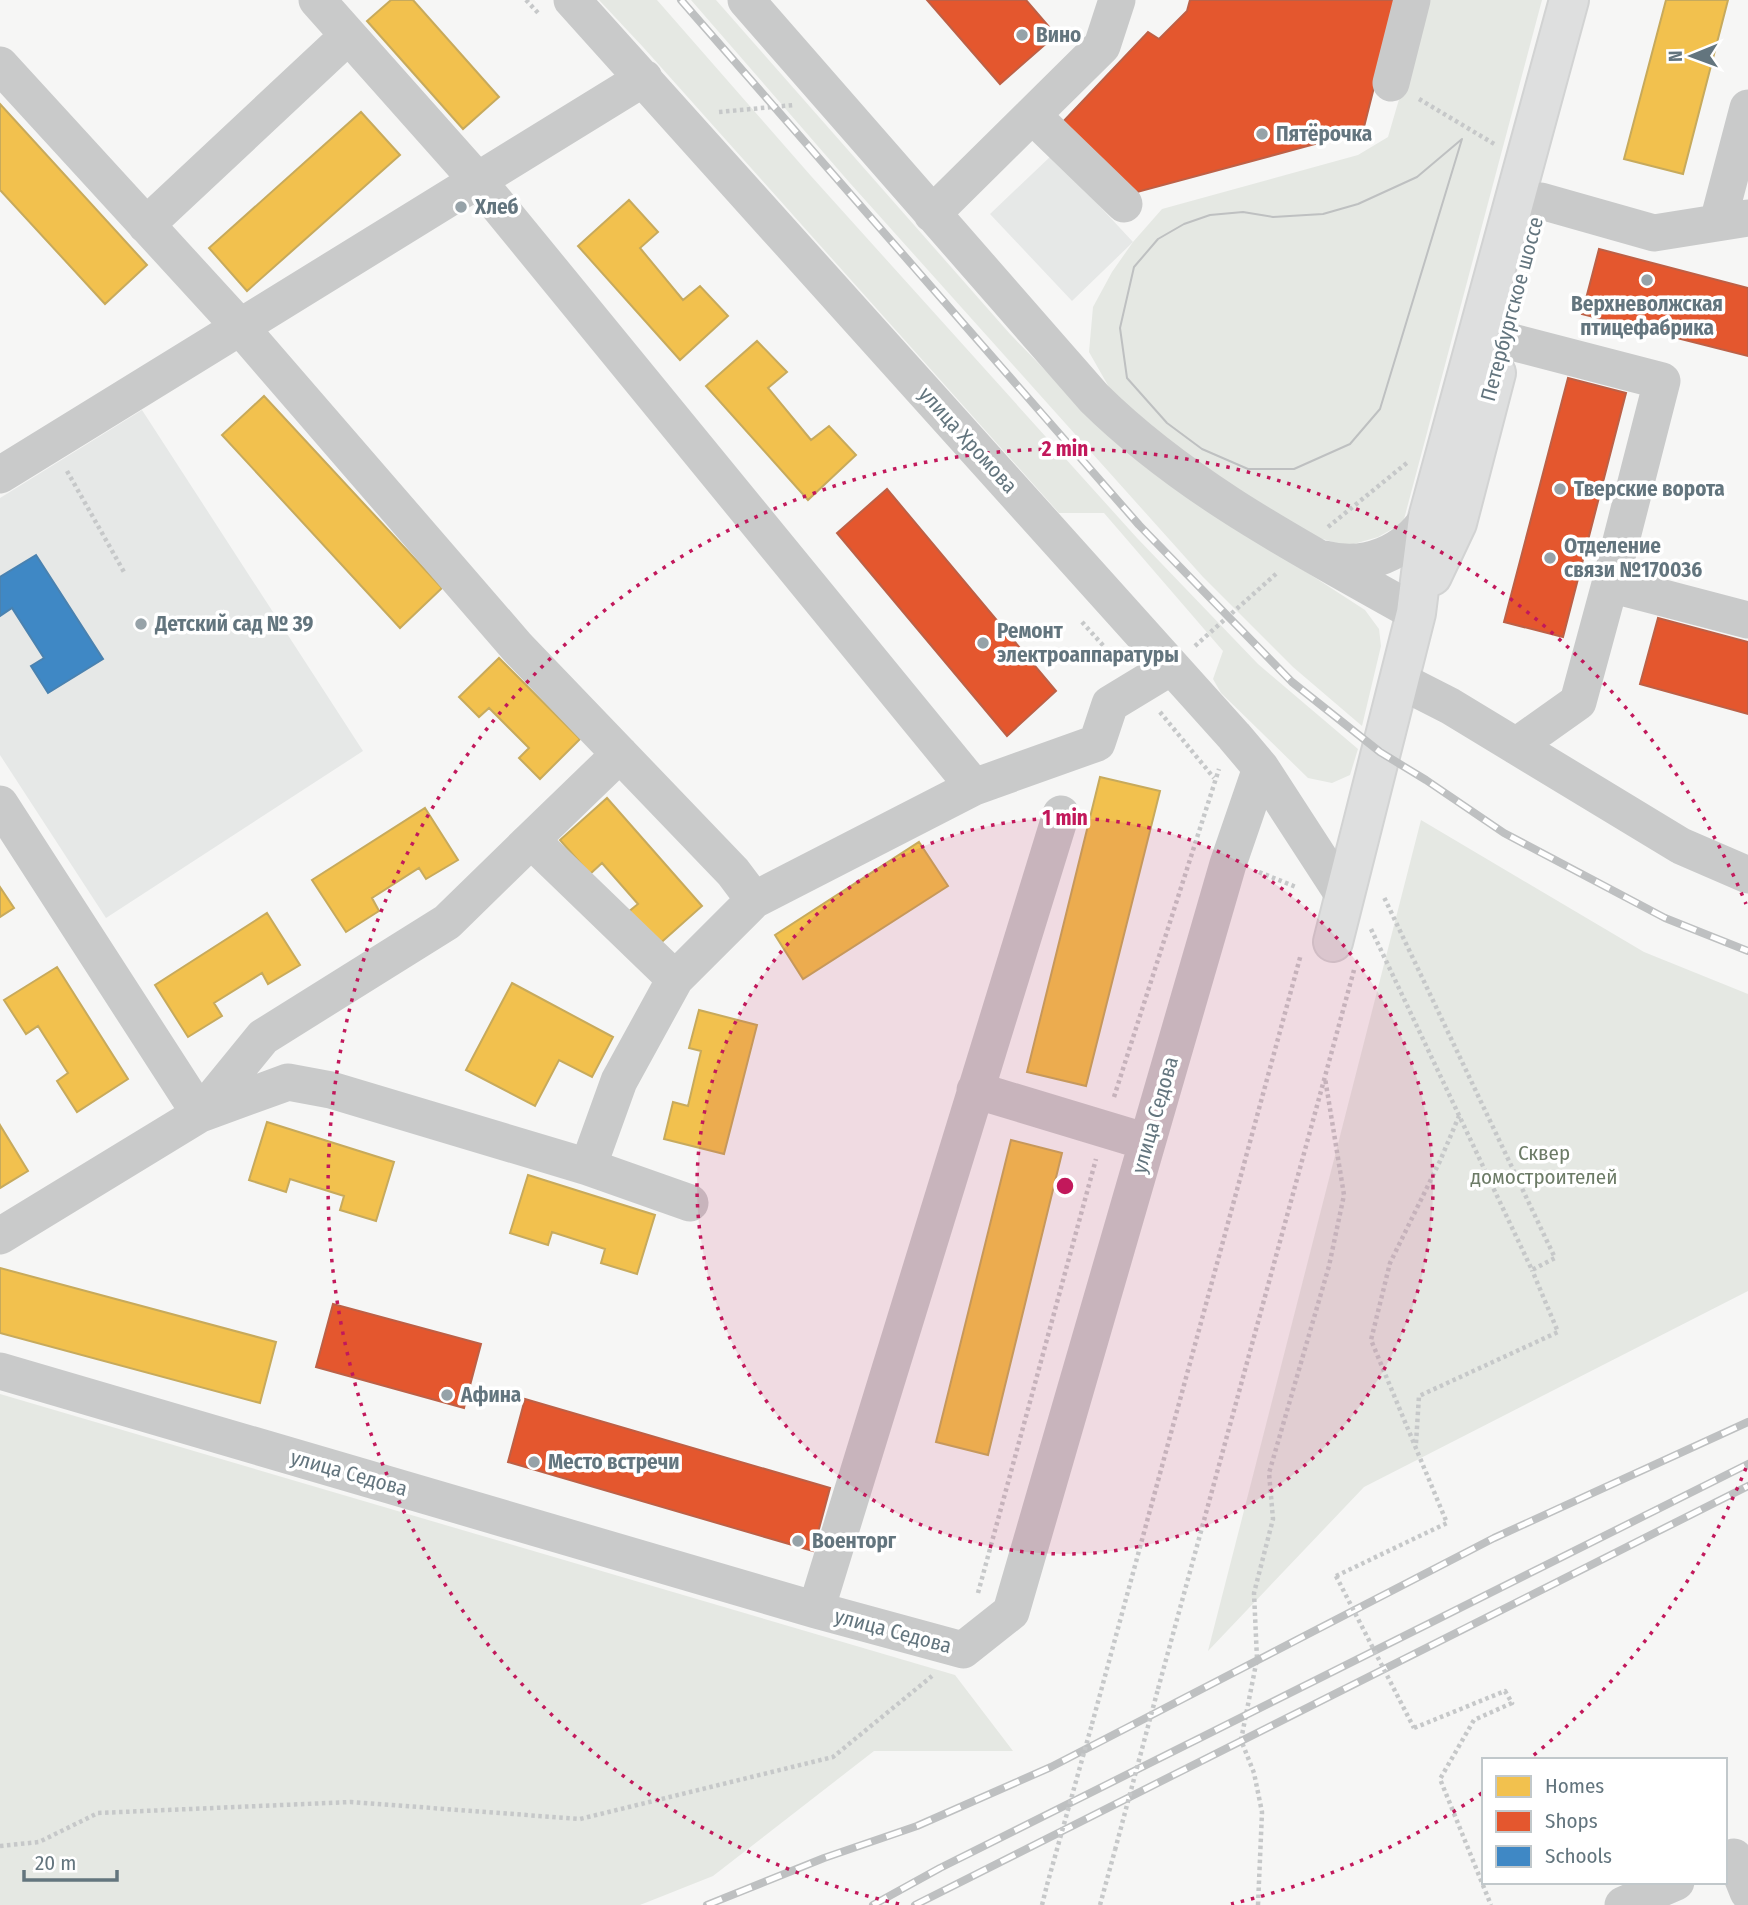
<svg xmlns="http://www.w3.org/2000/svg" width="1748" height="1905" font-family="'Fira Sans Condensed',sans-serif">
<rect width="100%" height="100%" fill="#f6f6f5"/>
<path fill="#e6e8e7" d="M1052,155L1133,242L1072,301L990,214Z
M142,410L363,751L106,918L0,755V498Z"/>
<path fill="#e5e8e3" d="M599,0H657L811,176L1137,538L1258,664L1358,749L1350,775L1332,783L1308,778L1221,693L1213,679L1223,651L1104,513H1059L643,47Z
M691,0H716L1010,334L1093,419L1163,479L1365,610L1379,629L1381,646L1362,726L1293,667L1203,577L849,182Z
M1428,0H1542L1403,523L1378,537L1347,546L1319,538L1276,515L1147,427L1110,389L1089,352L1093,307L1112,272L1133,242L1162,209L1358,155L1388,137Z
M1421,820L1644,952L1748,994V1291L1364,1487L1208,1651Z
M0,1394L955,1675L1013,1751H874L713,1876L640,1905H0Z"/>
<path fill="#f2c14e" stroke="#c7aa5c" stroke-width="2" d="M391,0H413L499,97L463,129L367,21Z
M1666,0H1728L1683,174L1624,159Z
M0,104L147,265L105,304L0,190Z
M361,112L400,155L247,291L209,248Z
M629,200L658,232L640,248L683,300L700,286L728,316L680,360L578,246Z
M757,341L787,372L768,388L811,440L829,426L856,455L808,500L706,386Z
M264,396L442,588L400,628L222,435Z
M499,658L580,739L540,779L519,758L529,748L489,708L479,717L459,697Z
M1100,777L1160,791L1086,1086L1027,1072Z
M607,798L702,906L656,947L627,913L638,904L602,863L590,874L560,840Z
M425,808L458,860L426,879L419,868L372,898L379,911L346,932L312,880Z
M919,842L948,886L803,979L775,935Z
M0,887L14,908L0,917Z
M267,913L300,965L268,984L262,973L214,1003L222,1016L188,1037L155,985Z
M57,967L128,1079L77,1112L57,1081L68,1073L38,1026L26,1034L4,1000Z
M512,983L613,1037L592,1077L559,1060L535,1106L466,1070Z
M699,1010L757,1025L724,1154L664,1139L673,1102L688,1106L701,1051L689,1048Z
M267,1122L394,1162L376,1221L340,1210L344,1196L290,1179L286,1192L249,1180Z
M0,1125L28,1171L0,1188Z
M1011,1140L1062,1153L988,1455L936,1442Z
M528,1175L655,1215L637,1274L601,1263L605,1249L552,1232L548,1245L510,1233Z
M0,1268L276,1342L260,1403L0,1333Z"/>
<path fill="#e4572e" stroke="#bd6046" stroke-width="2" d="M927,0H1026L1056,35L1000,84Z
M1190,0H1396L1363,131L1130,194L1059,126L1148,32L1159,39L1187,11Z
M1599,249L1748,288V356L1582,314Z
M1568,378L1626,393L1563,637L1504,622Z
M887,489L1056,691L1007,736L837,533Z
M1658,618L1748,642V714L1640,684Z
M333,1304L481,1344L464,1408L316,1367Z
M525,1399L830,1488L813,1551L508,1462Z"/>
<path fill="#3f88c5" stroke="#4a82b0" stroke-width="2" d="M36,555L103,659L48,693L31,666L44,658L12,608L0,616V577Z"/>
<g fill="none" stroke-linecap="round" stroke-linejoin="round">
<defs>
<path id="major" d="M1432,576L1457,523L1496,373
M1333,942L1416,613L1428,518L1569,0"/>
</defs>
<use href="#major" stroke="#d2d3d3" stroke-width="42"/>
<path stroke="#c6c8c9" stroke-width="4.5" stroke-dasharray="3.5 3.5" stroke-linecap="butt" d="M526,0L540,15
M1419,99L1496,145
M719,112L794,105
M67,471L124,572
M1328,527L1408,462
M1082,622L1118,662
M1195,646L1277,573
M1160,712L1214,778
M1259,872L1296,887
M1371,929L1532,1270L1555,1258L1383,895
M1114,1097L1219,769
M1416,1443L1419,1396L1558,1332L1532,1270
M1336,1576L1447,1523L1371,1340L1390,1263L1440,1161L1459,1116
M978,1593L1096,1159
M1158,1689L1354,970
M1092,1724L1301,954
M1414,1728L1505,1691L1512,1703L1474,1720L1440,1779L1491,1905
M0,1846L39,1842L98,1813L351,1802L580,1819L833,1757L932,1676
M1042,1905L1047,1885
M1100,1905L1115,1850
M1258,1905L1262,1812L1254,1773L1241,1740L1257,1659L1254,1593L1273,1519L1269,1473L1329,1266L1344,1195L1325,1078"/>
<path stroke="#c9caca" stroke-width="37" d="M317,0L478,181L974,787L1097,743L1110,704L1171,667
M572,0L1234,736L1261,768L1344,896
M746,0L1094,398C1186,489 1304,550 1416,613
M0,65L240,327L517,647L733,872L754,900L974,787
M1391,83L1412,0
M1032,115L1124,204
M1541,201L1654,233L1748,218
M932,214L1102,46L1117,0
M1718,222L1748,108
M146,225L348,36
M1504,340L1662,381L1610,584L1748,620
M0,475L644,78
M1324,559C1366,570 1405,553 1428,518
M1399,680L1450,706L1681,846L1748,875
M1516,746L1578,702L1610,584
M620,754L531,840L675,979
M0,804L200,1114L0,1236
M975,1090L1147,1142
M201,1113L263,1037L447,922L531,840
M200,1114L288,1082L331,1090L588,1167L690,1203
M588,1167L619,1081L675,979L754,900
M0,1371L816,1610L963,1650L1011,1612L1228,864L1261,768
M816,1610L1061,814
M1734,1857L1748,1892
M1623,1905L1676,1882"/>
<use href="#major" stroke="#dedfdf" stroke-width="38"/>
<path stroke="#bec0c1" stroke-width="2" d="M1462,139L1380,409L1350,444L1294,469H1248L1202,449L1167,423L1127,378L1120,328L1134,267L1158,239L1184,224L1210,215L1243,212L1273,217L1323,214L1358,204L1417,177Z"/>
<defs>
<path id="rail" d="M681,0L1139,525L1292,682L1380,752L1426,780L1504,833L1665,918L1748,951
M707,1905L824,1858L917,1826L1051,1767L1494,1538L1748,1422
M873,1905L940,1868L1748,1464
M915,1905L1748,1486"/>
</defs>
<use href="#rail" stroke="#bec0c1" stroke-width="8"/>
<use href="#rail" stroke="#fff" stroke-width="5" stroke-dasharray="16" stroke-linecap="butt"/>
<path stroke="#c6c8c9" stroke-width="4.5" stroke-dasharray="3.5 3.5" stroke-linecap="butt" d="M1336,1576L1414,1728
M1115,1850L1158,1689
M1047,1885L1092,1724"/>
</g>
<circle cx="1065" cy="1186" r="368" fill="#c2185b" fill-opacity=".12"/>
<g fill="none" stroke="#c2185b" stroke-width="3.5" stroke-dasharray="3.5 7">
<circle cx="1065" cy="1186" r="368"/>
<path d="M1746 1468A737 737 0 0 1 1529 1759M1482 1793A737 737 0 0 1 1231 1904M899 1904A737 737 0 1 1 1746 904"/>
</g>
<g fill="#96a2a8" stroke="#fff" stroke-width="2.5">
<circle cx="1022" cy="35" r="7"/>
<circle cx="1262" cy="134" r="7"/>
<circle cx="461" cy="207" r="7"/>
<circle cx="1647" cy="280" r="7"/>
<circle cx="1560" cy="489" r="7"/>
<circle cx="1550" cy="558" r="7"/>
<circle cx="141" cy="624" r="7"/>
<circle cx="983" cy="643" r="7"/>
<circle cx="447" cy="1395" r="7"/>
<circle cx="534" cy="1462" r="7"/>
<circle cx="798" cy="1541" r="7"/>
</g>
<g text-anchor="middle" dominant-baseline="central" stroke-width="7" stroke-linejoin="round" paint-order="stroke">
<g font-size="21" font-weight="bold" fill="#63757e" stroke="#fff" text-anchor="start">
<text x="1036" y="35">Вино</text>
<text x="1276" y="134">Пятёрочка</text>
<text x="475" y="207">Хлеб</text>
<text x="1647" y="304" text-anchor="middle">Верхневолжская<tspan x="1647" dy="24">птицефабрика</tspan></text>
<text x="1574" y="489">Тверские ворота</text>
<text x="1564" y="546">Отделение<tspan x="1564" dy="24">связи №170036</tspan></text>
<text x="155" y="624">Детский сад № 39</text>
<text x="997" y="631">Ремонт<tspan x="997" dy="24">электроаппаратуры</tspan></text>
<text x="461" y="1395">Афина</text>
<text x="548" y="1462">Место встречи</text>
<text x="812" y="1541">Военторг</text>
</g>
<g font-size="21" fill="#63757e" stroke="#fff">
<text transform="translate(1512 309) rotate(-75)">Петербургское шоссе</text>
<text transform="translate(968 440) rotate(48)">улица Хромова</text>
<text transform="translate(1155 1115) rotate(-74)">улица Седова</text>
<text transform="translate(349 1473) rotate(16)">улица Седова</text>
<text transform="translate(893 1631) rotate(15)">улица Седова</text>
</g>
<g font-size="21" fill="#6c7b66" stroke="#fff">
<text x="1544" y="1153">Сквер<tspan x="1544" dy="24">домостроителей</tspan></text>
</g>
</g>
<circle cx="1065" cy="1186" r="10" fill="#c2185b" stroke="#fff" stroke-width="3.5"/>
<g font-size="21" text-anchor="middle" font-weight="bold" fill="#c2185b" stroke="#fff" stroke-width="7" stroke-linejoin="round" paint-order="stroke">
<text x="1065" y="456">2 min</text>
<text x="1065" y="825">1 min</text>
</g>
<rect x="1482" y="1758" width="245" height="126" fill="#ffffff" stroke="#c1c8cb" stroke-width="2"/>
<rect x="1496" y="1776" width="35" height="21" fill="#f2c14e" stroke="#c1c8cb" stroke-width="2"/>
<text x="1545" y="1793" font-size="21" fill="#63757e">Homes</text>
<rect x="1496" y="1811" width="35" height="21" fill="#e4572e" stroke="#c1c8cb" stroke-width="2"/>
<text x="1545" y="1828" font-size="21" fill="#63757e">Shops</text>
<rect x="1496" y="1846" width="35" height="21" fill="#3f88c5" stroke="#c1c8cb" stroke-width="2"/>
<text x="1545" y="1863" font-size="21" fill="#63757e">Schools</text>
<g transform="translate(1692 56) rotate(269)" stroke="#ffffff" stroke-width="5" paint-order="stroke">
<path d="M0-5L12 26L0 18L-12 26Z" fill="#63757e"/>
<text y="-10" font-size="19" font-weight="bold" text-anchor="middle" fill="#63757e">N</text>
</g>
<path d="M24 1870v10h93v-10" fill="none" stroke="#63757e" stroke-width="3.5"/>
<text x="35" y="1870" font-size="21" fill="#63757e" stroke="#ffffff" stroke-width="5" paint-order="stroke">20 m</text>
</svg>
